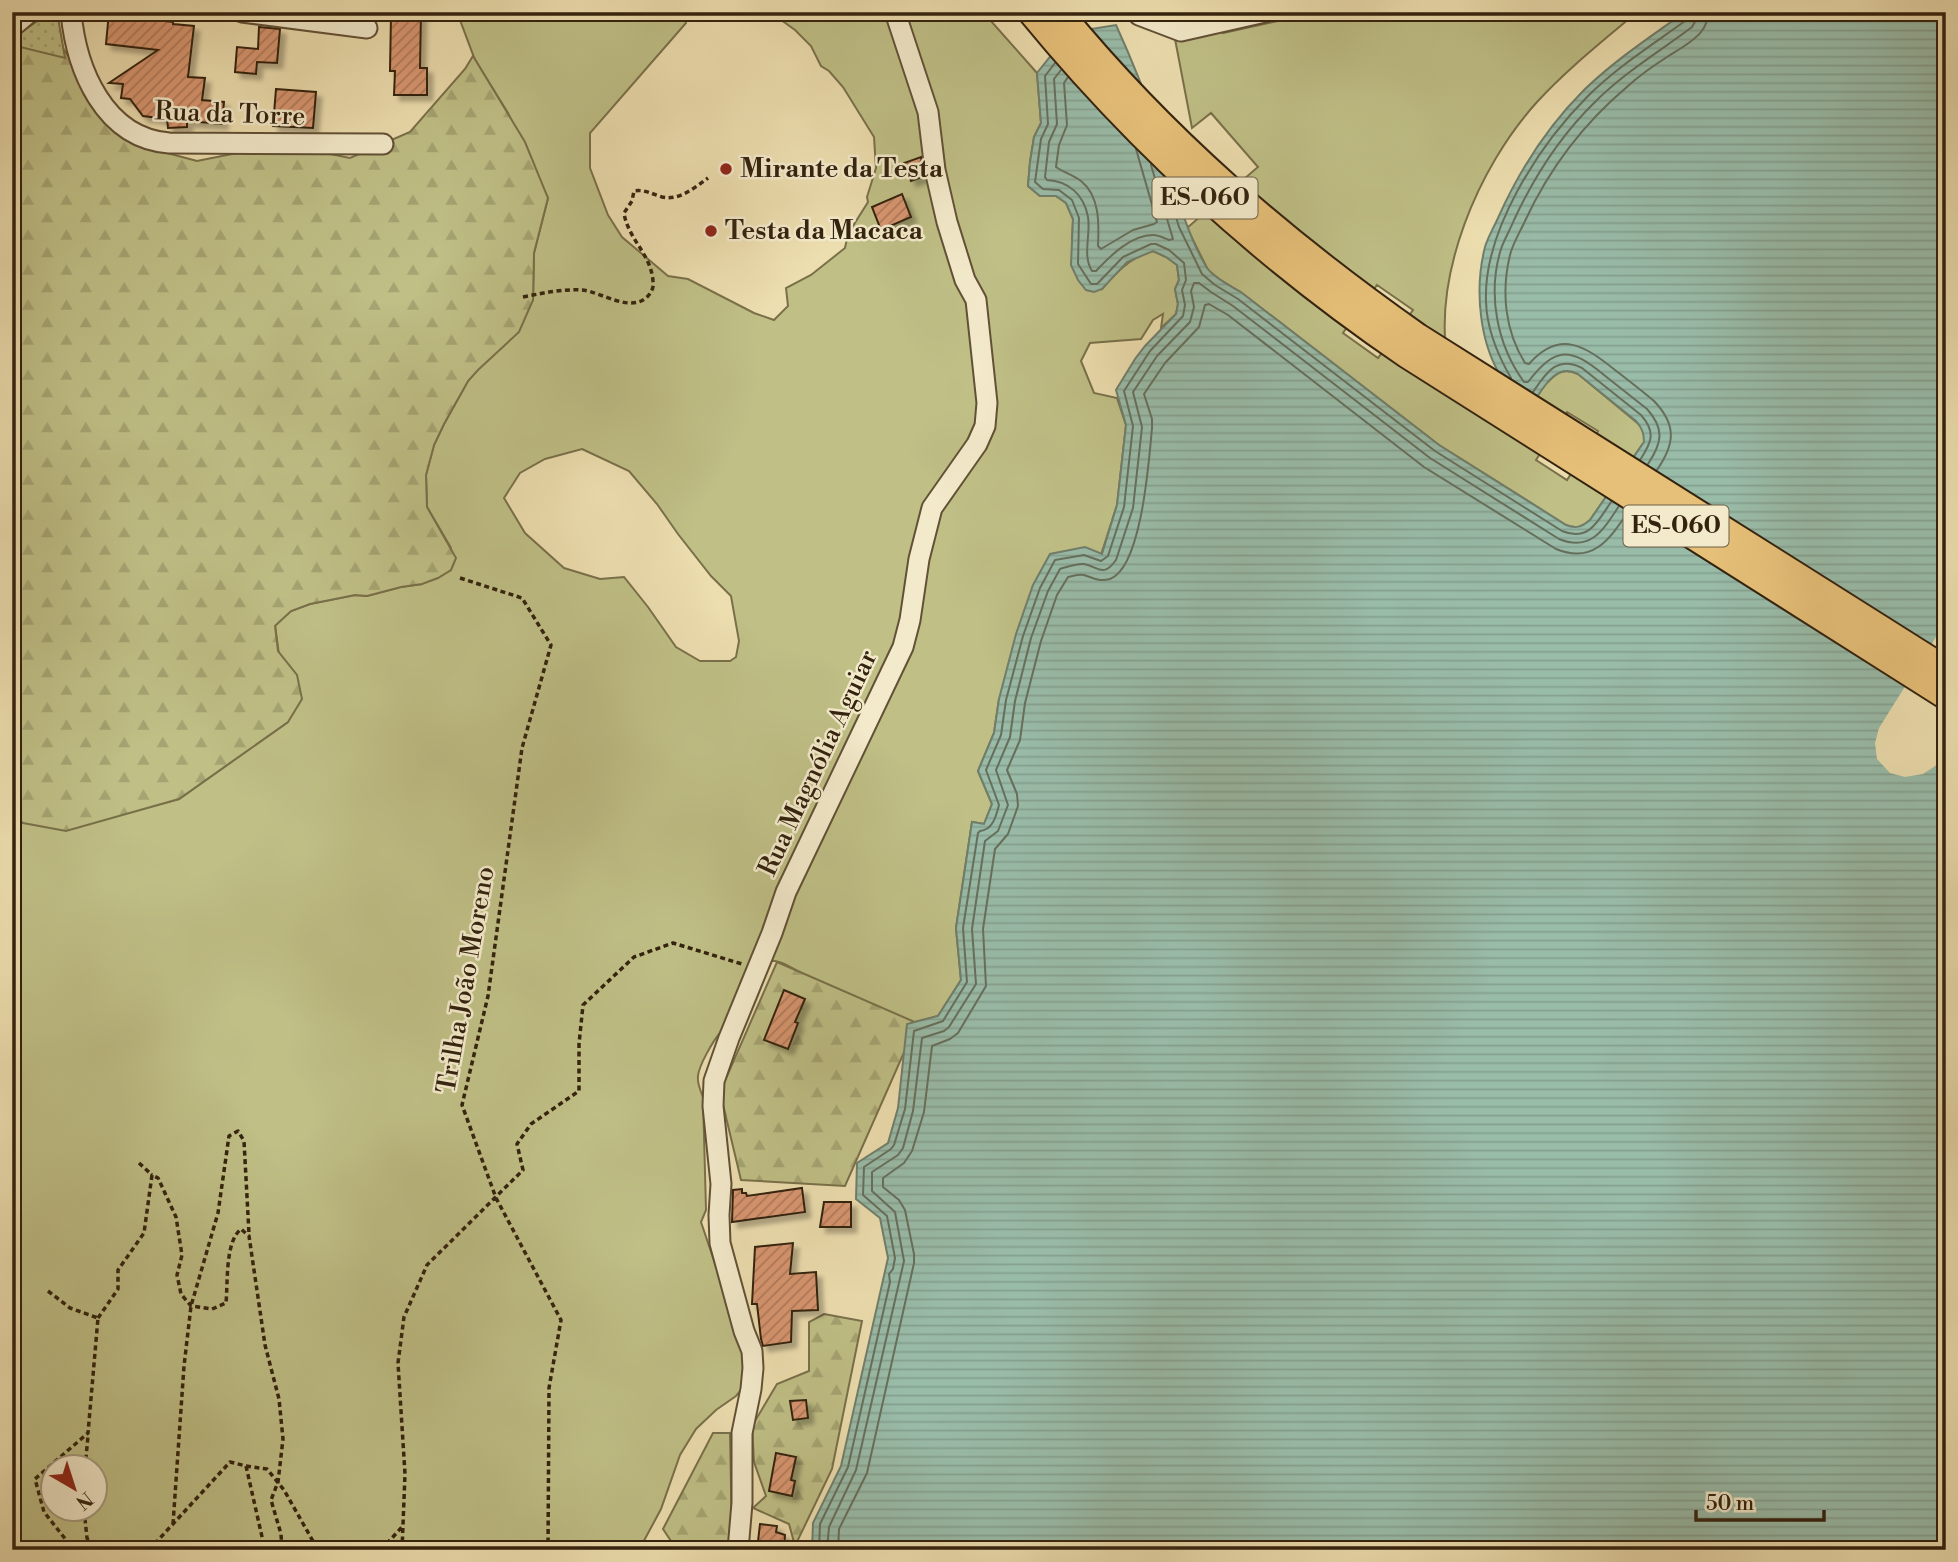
<svg xmlns="http://www.w3.org/2000/svg" width="1958" height="1562" font-family="'Libre Bodoni',serif">
<defs>
<pattern id="forest-firs" width="22" height="20" patternUnits="userSpaceOnUse" patternTransform="scale(1.75)"><rect width="22" height="20" fill="#bfbf86"/><path d="M5 1l3.5 6h-7zM16 11l3.5 6h-7z" fill="#a5a472"/></pattern>
<pattern id="park-dots" width="8" height="8" patternUnits="userSpaceOnUse" patternTransform="scale(1.75)"><rect width="8" height="8" fill="#bfbf86"/><path d="M2 2h.1M6 6h.1" fill="none" stroke="#a5a472" stroke-width="1.8" stroke-linecap="round"/></pattern>
<pattern id="water-rules" width="6" height="5" patternUnits="userSpaceOnUse" patternTransform="scale(1.75)"><rect width="6" height="5" fill="#99bca9"/><path d="M0 2.5h6" fill="none" stroke="#84a190"/></pattern>
<pattern id="building-hatch" width="6" height="6" patternUnits="userSpaceOnUse" patternTransform="scale(1.75)"><rect width="6" height="6" fill="#d89670"/><path d="M-1 1l2-2M0 6l6-6M5 7l2-2" fill="none" stroke="#b07a5a"/></pattern>
<filter id="shadow"><feDropShadow dx="5.5" dy="5.5" stdDeviation="2" flood-color="#0004"/></filter>
</defs>
<rect width="100%" height="100%" fill="#eddeaf"/>
<filter id="stains"><feTurbulence type="fractalNoise" baseFrequency=".00286" numOctaves="4"/><feColorMatrix values="0 0 0 0 .2 0 0 0 0 .09 0 0 0 0 .02 0 0 0 .5 -.17"/></filter>
<radialGradient id="worn" r=".72"><stop offset=".6" stop-color="#630" stop-opacity="0"/><stop offset="1" stop-color="#630" stop-opacity=".3"/></radialGradient>
<path fill="#bfbf86" stroke="#79704a" stroke-width="2" fill-rule="evenodd" d="M457,12H682L686,23L590,133V168L608,215L622,237L668,276L688,279L754,313L774,320L788,306L786,288L811,275L845,248L848,234L868,202L867,197L876,168L874,137L843,87L829,71L821,66L811,46L795,30L770,12H983L1037,73L1041,123L1034,137L1030,162L1028,186L1040,196H1056L1066,203L1073,219L1072,241L1102,289C1116,272 1131,257 1153,251L1166,257L1177,265L1179,280L1175,289L1178,304L1176,314L1161,328L1163,314L1153,320L1141,339L1090,343L1081,361L1094,393L1117,398L1126,425L1117,505L1101,555L999,699L994,733L978,771L992,804L984,824L972,822L956,928L961,980L938,1016L907,1024L801,973C786,964 774,956 757,964C733,976 740,1006 728,1025C726,1028 722,1030 720,1033C713,1041 699,1065 698,1076C697,1083 700,1090 703,1097L706,1210L701,1222L733,1317L743,1335L746,1373L741,1390L736,1396L716,1410L696,1429L680,1455L661,1509L639,1550H12V817L23,823L126,813L179,799L288,722L275,625L291,611L310,604L355,595L367,596L401,587L422,584L451,548L427,507L426,475L434,445L444,424L468,381L533,300L534,253L548,198L508,113L475,60ZM582,449L629,471L657,504L678,534L711,576L731,596L739,641L736,657L730,661H700L676,647L648,607L624,577L600,579L564,568L525,533L504,498L520,473L545,459ZM52,1468H94V1510H52Z
M1319,12H1637C1603,41 1567,69 1537,102C1478,167 1432,276 1448,364L1548,382C1557,372 1565,368 1578,374L1641,426L1644,435V442L1590,520C1582,527 1576,529 1566,525L1439,445L1242,293L1219,279L1208,270L1187,228L1258,167L1211,113L1192,128L1175,39L1222,29L1223,33ZM1377,285L1413,310L1378,358L1343,333ZM1567,412L1598,431L1567,480L1536,460Z"/>
<path fill="url(#forest-firs)" stroke="#79704a" stroke-width="2" d="M12,44L62,47L78,70L100,113L122,138L141,146L197,161L252,150L325,153L350,158L410,132L465,69L473,56L525,142L548,198L534,253L533,300L519,332L478,370L468,381L444,424L434,445L426,475L427,507L456,558L451,570L438,578L422,584L401,587L367,596L355,595L310,604L291,611L275,626L278,651L297,675L302,699L288,722L179,799L66,831L23,823L12,817Z
M777,962L917,1023L845,1186L741,1180L720,1092Z
M824,1314L862,1321L832,1469L795,1546L789,1524L753,1508L766,1496L754,1462L752,1426L777,1384L809,1371V1322Z
M713,1433H730L732,1538L726,1550H677L663,1529Z"/>
<path fill="url(#park-dots)" stroke="#79704a" stroke-width="2" d="M50,12H57L65,58L12,45V39Z"/>
<path fill="url(#water-rules)" stroke="#707e6b" stroke-width="2" d="M1685,12H1946V1550H812L813,1523L841,1466L888,1258L880,1218L856,1199L857,1163L888,1143L898,1108L907,1024L938,1016L961,980L956,928L972,822L984,824L992,804L978,771L994,733L999,699L1016,634L1033,585L1050,554L1085,547L1102,554L1117,505L1126,425L1116,390L1135,359L1145,346L1176,314L1178,304L1175,289L1179,280L1177,265L1166,257L1153,251L1127,262L1102,289L1094,292L1086,290L1078,280L1071,265L1073,219L1066,203L1056,196H1040L1028,186L1030,162L1034,137L1041,123L1037,73L1057,48L1073,32L1116,25C1132,60 1146,95 1158,131C1173,177 1182,226 1207,268C1215,279 1231,286 1242,293L1439,445L1566,525C1576,529 1582,527 1590,520L1644,442C1644,433 1642,428 1636,421L1578,374C1555,362 1543,389 1531,406C1523,400 1513,393 1507,385C1479,349 1474,290 1485,247C1488,237 1494,227 1498,218C1519,171 1547,127 1584,90C1615,60 1650,37 1685,12Z"/>
<path fill="#eddeaf" d="M1946,621V759L1923,774L1905,777L1890,773L1877,759L1875,743L1879,728Z"/>
<g fill="none" stroke-linecap="round" stroke-linejoin="round">
<path stroke="#666f5c" stroke-width="2" d="M1061,70L1054,79L1057,124L1049,142L1045,177L1047,180C1069,181 1084,195 1088,217C1091,235 1082,255 1092,271H1096C1110,256 1131,235 1153,235C1159,235 1164,238 1169,240L1173,239L1151,165
M1068,77L1064,83L1067,125L1059,145L1056,167C1063,172 1073,175 1081,181C1100,196 1099,224 1098,246L1101,249L1133,230L1154,224L1157,222L1136,149
M1164,177L1179,227L1202,274L1215,285L1238,299L1435,451L1562,531C1589,542 1598,521 1611,502
M1511,378C1497,354 1487,330 1486,302C1483,231 1539,145 1588,96C1617,67 1652,45 1685,21L1688,12
M1533,392C1546,373 1557,355 1582,368L1641,415C1656,432 1652,442 1640,460
M1648,464C1662,443 1665,429 1647,409C1632,397 1618,386 1604,375C1570,347 1556,346 1528,382H1524C1497,345 1487,294 1501,249C1504,240 1510,230 1514,220C1534,177 1560,136 1595,102C1625,72 1659,52 1692,27L1696,20L1697,12
M1657,470C1675,444 1677,425 1654,401C1641,390 1628,380 1615,370C1585,346 1560,329 1529,364L1525,363C1505,331 1501,292 1510,255C1513,243 1520,232 1525,221C1549,169 1584,123 1628,86C1640,75 1653,66 1667,57C1678,50 1693,42 1701,32C1706,26 1708,20 1708,12
M819,1550L820,1524L848,1467L890,1282L889,1274L893,1269L895,1258L887,1216L863,1195L864,1167L891,1149L894,1145L905,1109L914,1031L943,1021L967,982L963,928L978,833L980,831C993,830 996,816 999,805L986,770L1001,735L1006,700L1023,636L1040,588L1055,560L1084,555L1101,561L1108,556L1124,507L1133,426L1124,391L1150,351L1183,316L1185,305L1182,290L1186,280L1184,263L1169,250L1156,244H1151L1123,257L1097,284H1091L1078,264L1079,218L1072,200L1059,190L1043,189L1035,182L1041,139L1048,124L1045,76L1055,63
M827,1550L829,1527L856,1470L904,1261L895,1212L872,1191V1172L898,1155L903,1148L913,1111L922,1038L944,1031L949,1027L976,984L972,929L985,841L998,831L1008,805L996,770L1010,737L1015,701L1031,638L1048,591L1060,569C1067,567 1077,563 1084,564C1099,567 1103,578 1116,560L1133,508L1142,427L1133,392L1157,356L1190,322L1194,307L1191,291L1194,283H1199L1211,292L1233,306L1430,458L1559,539C1591,552 1603,530 1619,506
M838,1550L839,1529L867,1473L914,1263V1254L905,1210L899,1200L883,1187V1178L904,1163L912,1151L924,1112L932,1046L950,1039L958,1033L986,986L983,929L995,849L1008,834L1018,806L1017,794L1007,770L1020,740L1025,703L1041,641L1057,595L1068,577C1073,576 1079,574 1084,575C1093,578 1099,582 1110,579C1142,567 1149,459 1152,428V419L1144,394L1165,363L1199,327L1205,305L1209,304L1228,315L1424,467L1556,549C1593,564 1609,540 1628,512"/>
</g>
<path fill="url(#building-hatch)" stroke="#33220e" stroke-width="2" filter="url(#shadow)" d="M109,12L142,14V18L173,22V24L194,26L188,77L205,78L202,100L224,102L222,124L187,121V127L168,128L167,119L143,116L130,99L121,98L123,84L109,83L158,50L106,44Z
M402,12H421L420,68H427V95H394L395,71H390L391,15H402Z
M259,27L280,29L277,63L257,62L256,74L235,72L237,47L258,49Z
M276,89L316,92L313,128L273,126Z
M921,157L924,176L911,181L904,163Z
M902,194L911,217L881,230L872,207Z
M784,990L805,999L795,1022L798,1023L788,1049L764,1040Z
M802,1188L805,1212L732,1222L733,1190L742,1189V1193H746L747,1196Z
M824,1202H851V1227H820Z
M793,1243L790,1274L816,1272L818,1310L792,1311L791,1342L763,1346L761,1339L757,1304H752L755,1247Z
M806,1400L808,1418L793,1420L790,1401Z
M776,1453L796,1457L791,1480L795,1481L792,1496L769,1491Z
M760,1524L777,1526L776,1532L785,1535L784,1550H757Z"/>
<g fill="none" stroke-linecap="round" stroke-linejoin="round">
<defs>
<path id="minor" d="M71,12C76,69 104,138 169,143L383,144
M242,12L367,28
M1137,12L1139,15L1181,31L1265,12
M12,27L30,12
M738,1550L742,1503V1433L751,1389L753,1368L752,1351L744,1331L720,1243L719,1215L721,1184L713,1106L714,1081L729,1038L772,933L786,892L903,647L910,620L919,559L932,508L977,444L985,426L987,403L976,300L965,280L947,222L935,170L928,112L895,12"/>
<path id="major" d="M1030,12C1139,145 1264,258 1406,355L1946,697
M1060,12C1165,140 1283,241 1418,336L1946,669"/>
</defs>
<use href="#minor" stroke="#625136" stroke-width="23"/>
<use href="#major" stroke="#33220e" stroke-width="28"/>
<path stroke="#33220e" stroke-width="3.5" stroke-dasharray="5 3.5" stroke-linecap="butt" d="M523,297C543,293 562,289 582,290C602,292 631,314 648,296C652,291 654,287 653,281C651,254 628,239 624,213L632,201L634,191C644,189 652,194 662,197C679,201 694,188 708,178
M460,578L522,598L551,645L522,748L488,996L462,1105L496,1198L561,1320L549,1388L548,1550
M139,1163L152,1175
M48,1291L70,1308L98,1318L88,1433L35,1479L44,1512L74,1550
M98,1318L118,1289V1270L144,1233L152,1175L158,1178L176,1217L182,1255L177,1275L181,1294L191,1306L212,1309L226,1303C228,1281 225,1242 241,1229L249,1236L265,1345L279,1399L283,1439L278,1482L271,1500L281,1534L282,1550
M246,1466L267,1469L284,1490L318,1550
M85,1468L88,1436
M84,1510L87,1538L94,1550
M173,1524L184,1366L191,1306L218,1213L229,1136L238,1131L244,1141L249,1234
M149,1550L230,1462L246,1466L265,1550
M381,1550L402,1527
M402,1550L405,1474L398,1363L404,1317L427,1265L523,1170L517,1144L531,1124L579,1091V1044L583,1005L634,957L673,943L742,964"/>
<use href="#minor" stroke="#f3eacb" stroke-width="19"/>
<use href="#major" stroke="#e6bf78" stroke-width="24"/>
</g>
<g fill="#8f2418" stroke="#f3eacb" stroke-width="2.5">
<circle cx="726" cy="169" r="7"/>
<circle cx="711" cy="231" r="7"/>
</g>
<g text-anchor="middle" dominant-baseline="central" stroke-width="5" stroke-linejoin="round" paint-order="stroke">
<g fill="#f3eacb" stroke="#6d5e47" stroke-width="2">
<rect x="1152.5" y="177.5" width="105" height="41" rx="5"/>
<rect x="1623.5" y="505.5" width="105" height="41" rx="5"/>
</g>
<g font-size="24" font-weight="bold" fill="#33220e">
<text x="1205" y="198">ES-060</text>
<text x="1676" y="526">ES-060</text>
</g>
<g font-size="26" fill="#33220e" stroke="#f3eacb">
<text transform="translate(230 114) rotate(2)">Rua da Torre</text>
<text transform="translate(818 763) rotate(-65)">Rua Magnólia Aguiar</text>
<text transform="translate(466 980) rotate(-80)">Trilha João Moreno</text>
</g>
<g font-size="26" font-weight="bold" fill="#33220e" stroke="#f3eacb" text-anchor="start">
<text x="740" y="169">Mirante da Testa</text>
<text x="725" y="231">Testa da Macaca</text>
</g>
</g>
<rect width="1958" height="1562" fill="none" stroke="#eddeaf" stroke-width="42"/>
<rect x="14" y="14" width="1930" height="1534" fill="none" stroke="#33220e" stroke-width="3.5"/>
<rect x="21" y="21" width="1916" height="1520" fill="none" stroke="#33220e" stroke-width="2"/>
<g transform="translate(74 1488) rotate(141)"><circle r="33" fill="#f3eacb" stroke="#a69a7f" stroke-width="2"/>
<path d="M0-5L12 26L0 18L-12 26Z" fill="#8f2418"/>
<text y="-10" font-size="19" font-weight="bold" text-anchor="middle" fill="#33220e">N</text>
</g>
<path d="M1696 1510v10h128v-10" fill="none" stroke="#33220e" stroke-width="3.5"/>
<text x="1706" y="1510" font-size="21" fill="#33220e" stroke="#f3eacb" stroke-width="5" paint-order="stroke">50 m</text>
<rect width="100%" height="100%" filter="url(#stains)"/>
<rect width="100%" height="100%" fill="url(#worn)"/>
</svg>
